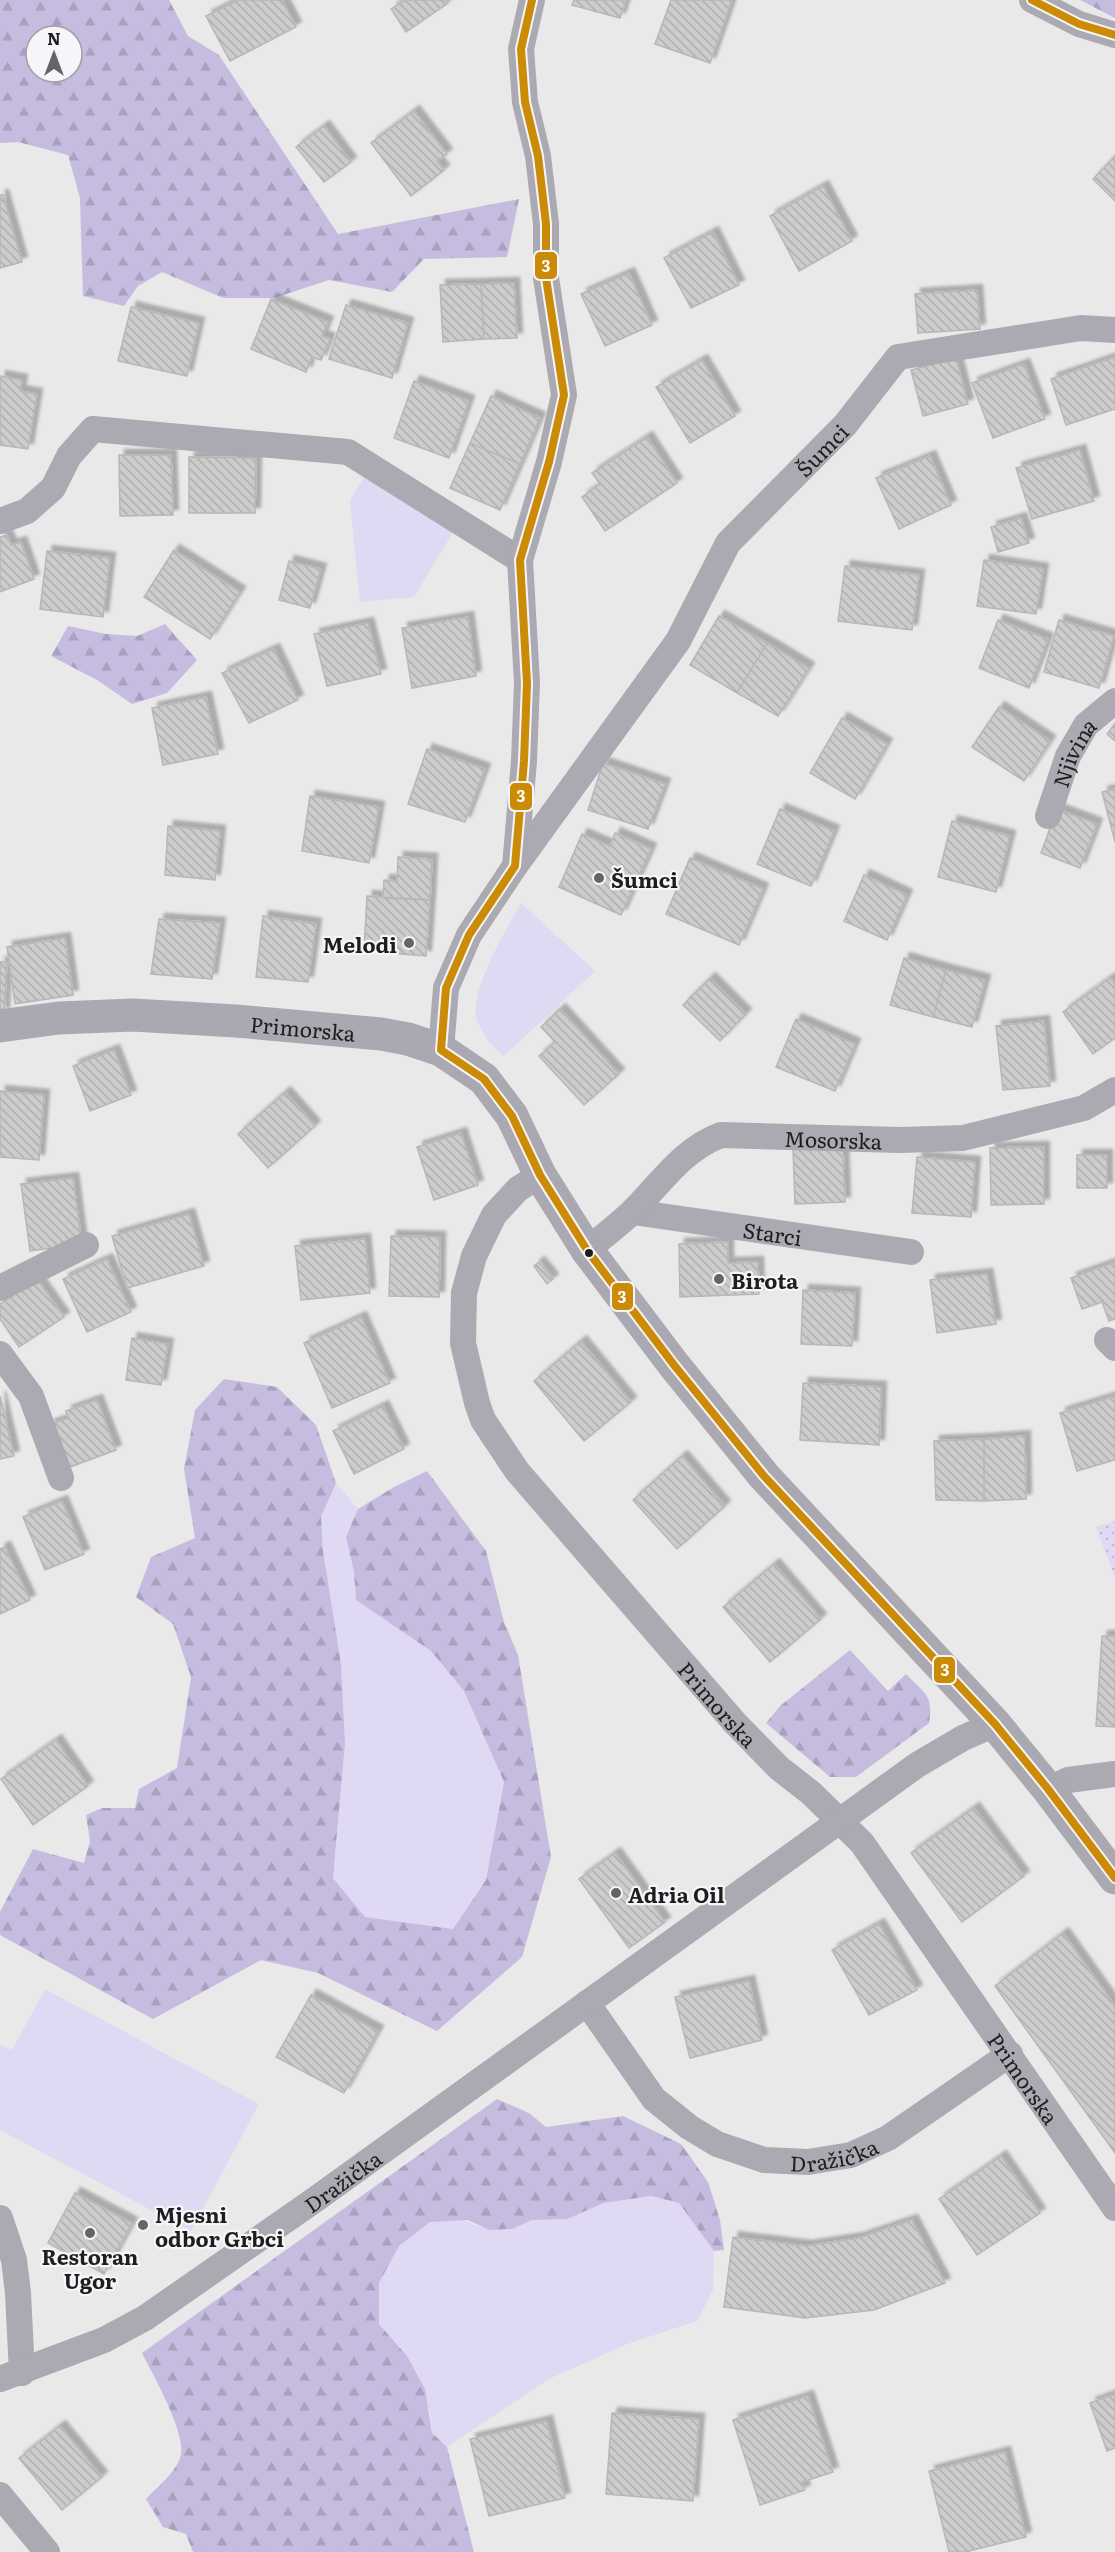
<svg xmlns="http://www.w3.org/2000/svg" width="1115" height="2552" font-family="Literata,serif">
<defs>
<pattern id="forest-firs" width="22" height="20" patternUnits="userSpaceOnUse" patternTransform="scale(1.5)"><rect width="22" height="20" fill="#c5bcdf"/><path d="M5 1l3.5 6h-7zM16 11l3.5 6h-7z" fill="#a9a1bf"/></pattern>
<pattern id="garden-dots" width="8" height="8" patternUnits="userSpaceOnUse" patternTransform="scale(1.5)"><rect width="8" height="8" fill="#dfd9f4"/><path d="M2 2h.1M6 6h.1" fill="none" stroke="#bfbad1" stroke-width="1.8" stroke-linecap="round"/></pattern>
<pattern id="building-back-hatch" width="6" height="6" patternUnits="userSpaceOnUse" patternTransform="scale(1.5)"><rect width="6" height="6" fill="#cccccd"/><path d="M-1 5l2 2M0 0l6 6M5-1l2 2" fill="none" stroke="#afafb0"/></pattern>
<filter id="shadow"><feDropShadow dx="5.5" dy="-5.5" stdDeviation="1.5" flood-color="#0004"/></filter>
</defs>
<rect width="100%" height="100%" fill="#e9e9ea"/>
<path fill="#dfd9f4" d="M365,476L455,529L414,597L360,602L350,500Z
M521,903L595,971L504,1056C494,1049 483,1035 478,1023C465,996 507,929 521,903Z
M336,1483L358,1509L346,1537L354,1572L356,1600L431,1651L464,1691L504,1782L486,1880L453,1929L365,1917L333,1878L345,1743L341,1664L323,1551L321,1517Z
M45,1989L259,2104L191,2231L0,2130V2045L12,2050Z
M651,2196L679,2203L714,2251L713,2290L697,2321L627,2344L549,2379L447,2447L432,2433L430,2411L407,2356L379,2324V2283L399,2246L430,2222L463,2220L489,2230L512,2229L532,2220L567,2219L604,2203Z"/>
<path fill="url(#forest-firs)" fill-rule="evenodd" d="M0,0H169L188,36L219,55L338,234L519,199L507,257L424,259L392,292L329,280L274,298H223L162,272L138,286L124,306L83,296L80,198L68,155L18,142L0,143ZM36,36H72V72H36Z
M1080,0H1115V18Z
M165,624L197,660L167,693L132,704L97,680L51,656L68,626L106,634L137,636Z
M224,1379L277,1387L316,1425L336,1483L321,1517L323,1551L341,1664L345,1743L333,1878L365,1917L453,1929L486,1880L504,1782L464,1691L431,1651L356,1600L354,1572L346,1537L358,1509L394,1487L427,1471L486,1551L504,1622L518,1655L551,1857L522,1957L437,2031L318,1973L261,1960L153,2019L0,1935V1912L33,1849L84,1863L90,1841L86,1815L102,1808H135L139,1789L177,1768L191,1677L173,1624L136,1597L151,1557L195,1538L184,1469L195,1410Z
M850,1650L888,1691L906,1674C924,1693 934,1695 929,1723L856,1777H830L766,1723L780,1706Z
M497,2099L529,2113L546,2127L623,2116L681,2144L708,2182L720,2220L724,2250L714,2251L679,2203L651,2196L604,2203L567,2219L532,2220L512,2229L489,2230L468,2220L430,2222L399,2246L379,2283V2324L407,2356L425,2389L432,2433L447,2447L474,2552H193L186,2534L163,2527L146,2499C157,2487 178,2471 181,2454C185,2431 153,2375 142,2353Z"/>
<path fill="url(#garden-dots)" d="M1115,1521V1577L1096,1527Z"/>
<path fill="url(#building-back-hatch)" stroke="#b7b6b8" stroke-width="1.5" filter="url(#shadow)" d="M238,0H282L296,27L230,61L206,16Z
M405,0H446L448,3L406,32L391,9Z
M574,0H626L620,18L572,5Z
M671,0H732L710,63L655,44Z
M414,111L447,154L437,161L444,170L411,196L371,143Z
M324,126L351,162L324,182L296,147Z
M1115,156V201L1093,179Z
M823,186L852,241L799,271L770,216Z
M0,195H3L22,262L0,268Z
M713,232L739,285L691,308L664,258Z
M629,273L652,325L605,346L581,294Z
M514,283L517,338L484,339L481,284Z
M481,284L484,339L443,342L440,285Z
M977,290L980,329L918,333L915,294Z
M271,299L328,322L322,336L330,339L321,360L312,357L306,372L251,349Z
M346,305L408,323L392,378L329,359Z
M131,307L199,323L187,376L118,361Z
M1115,357V409L1066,425L1051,379Z
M956,358L968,404L923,416L911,370Z
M702,360L735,416L690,443L656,387Z
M1024,364L1045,419L993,438L972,383Z
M0,376L22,380L20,391L37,394L28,449L0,445Z
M414,381L469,401L449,458L394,438Z
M491,396L540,418L520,464L470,443Z
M647,437L677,483L605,531L582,497L600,484L592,473Z
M470,443L520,464L500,510L450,488Z
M1080,450L1094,501L1032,519L1016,468Z
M119,455H171L173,515L120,516Z
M930,456L951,505L899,529L876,478Z
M189,457L256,458L255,513H189Z
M1021,518L1029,543L998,552L991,527Z
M7,535L11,545L21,542L34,579L0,592V537Z
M174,550L240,592L210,639L144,597Z
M47,551L110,558L103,617L40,609Z
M984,560L1043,569L1036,614L977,606Z
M289,561L321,569L310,608L279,600Z
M845,566L919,575L912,630L838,621Z
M719,616L767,643L737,693L690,665Z
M468,617L476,676L412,688L402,628Z
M998,620L1048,639L1029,688L979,668Z
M1059,620L1114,636L1099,688L1044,672Z
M368,623L381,674L327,686L314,634Z
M767,643L809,668L778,716L737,693Z
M274,649L298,700L249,723L222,673Z
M206,697L218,754L163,765L152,708Z
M999,707L1050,741L1024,781L972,747Z
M842,718L887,744L855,799L810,773Z
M1115,724V741L1107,734Z
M427,749L485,769L465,822L408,804Z
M603,763L665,784L648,829L588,810Z
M1115,789V842L1102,792Z
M310,796L379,807L369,863L302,851Z
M780,809L834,831L811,886L757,864Z
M1057,809L1097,824L1080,868L1041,853Z
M952,821L1010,836L996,892L938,877Z
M168,826L220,831L215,880L165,875Z
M615,833L651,849L621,915L559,887L582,834L610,846Z
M398,857L432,859L430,900L383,898L384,880L397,881Z
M690,858L763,889L739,945L666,914Z
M864,875L907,895L887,940L844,921Z
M367,896L430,900L426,956L364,951Z
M263,916L316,924L308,982L256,977Z
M159,919L220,923L212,979L151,974Z
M65,938L73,995L15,1004L7,947Z
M904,958L946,970L933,1017L890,1005Z
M0,962H7L4,1013H0Z
M946,970L985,980L972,1027L933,1017Z
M710,978L746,1014L720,1041L683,1005Z
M1110,978L1115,984V1038L1093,1054L1063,1012Z
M560,1009L619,1074L584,1105L539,1056L555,1042L541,1027Z
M796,1019L855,1044L835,1091L776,1067Z
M1044,1021L1050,1086L1003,1090L996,1026Z
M114,1050L131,1095L90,1111L73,1066Z
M0,1091L44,1095L39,1160L0,1157Z
M285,1092L315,1126L268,1168L238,1134Z
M461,1133L478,1185L434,1200L417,1147Z
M1044,1147V1204L991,1205L990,1148Z
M843,1148L845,1202L795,1204L793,1149Z
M1077,1155H1107V1188H1077Z
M917,1157L975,1162L971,1217L912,1213Z
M73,1178L82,1244L30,1251L21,1184Z
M189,1214L204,1266L127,1288L112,1236Z
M391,1236L440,1237L439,1297L389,1296Z
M365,1239L370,1293L301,1300L295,1246Z
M728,1242V1263L758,1262L759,1294L680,1297L679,1244Z
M107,1259L131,1312L87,1332L63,1279Z
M539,1262L553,1279L547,1284L534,1266Z
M1115,1262V1319L1109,1321L1102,1302L1082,1309L1071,1278Z
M987,1274L996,1324L937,1333L930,1280Z
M37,1279L64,1317L19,1347L0,1319V1304Z
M803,1290L855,1293L852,1346L801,1344Z
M361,1317L390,1383L332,1408L304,1343Z
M132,1338L168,1344L161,1385L126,1380Z
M581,1341L631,1402L584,1441L534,1381Z
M803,1383L881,1387L879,1445L800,1440Z
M0,1396L14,1456L0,1459Z
M1115,1396V1460L1077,1471L1060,1413Z
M97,1400L116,1450L65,1469L49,1425L68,1418L66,1411Z
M383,1406L404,1449L354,1474L333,1431Z
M1025,1436L1026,1499L984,1501V1439Z
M984,1439V1501L936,1500L934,1441Z
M682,1456L725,1506L677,1549L633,1500Z
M62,1501L84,1554L45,1570L23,1517Z
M5,1547L30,1600L0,1614V1549Z
M774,1564L821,1619L770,1662L723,1607Z
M1102,1636H1115V1727L1096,1726Z
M56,1740L88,1786L33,1825L1,1779Z
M974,1808L1024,1876L962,1922L911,1853Z
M615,1853L665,1922L629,1948L579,1879Z
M879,1924L917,1990L869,2015L832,1950Z
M1063,1933L1115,2006V2153L995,1986Z
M749,1981L762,2040L690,2058L675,1997Z
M311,1995L378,2031L344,2093L276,2057Z
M1001,2156L1040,2213L977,2255L939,2199Z
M75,2193L132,2223L104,2274L48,2243Z
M912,2220L945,2283L874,2310L805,2318L724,2307L733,2237L806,2246L858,2238Z
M1115,2394V2448L1107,2451L1090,2403Z
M808,2396L833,2472L802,2482L805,2490L760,2505L733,2420Z
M612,2413L699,2419L693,2501L606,2494Z
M547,2421L565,2498L489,2516L470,2439Z
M60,2426L102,2477L62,2510L19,2458Z
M1005,2452L1026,2537L965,2552H949L929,2471Z"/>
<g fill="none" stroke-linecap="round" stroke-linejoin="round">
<g stroke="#aba9b1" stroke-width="26">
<path d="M1032,0L1079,24L1115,35"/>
<path d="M0,521L27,511L53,488L69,456L93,429L348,452L520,560"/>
<path id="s1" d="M1048,816L1068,756L1086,725L1115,701"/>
<path d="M515,866L524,761L527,683L520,560L549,462L564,395L546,278V224L538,156L525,102L521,49L532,0"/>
<path id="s2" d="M441,1050L446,988L469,935L515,866L678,641L728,543L845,425L898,357L1081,328L1115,330"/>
<path id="s3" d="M540,1175L518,1189L494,1215L474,1256L464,1293L463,1343L477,1403L483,1420L517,1471L735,1723L779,1768L811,1793L862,1843L1115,2208"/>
<path id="s4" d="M633,1212L911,1252"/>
<path id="s5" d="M587,1250C602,1237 619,1225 633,1211C661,1183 683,1149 721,1135L900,1140L963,1138L1084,1108L1115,1090"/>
<path d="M0,1288L86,1245"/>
<path d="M1107,1340L1115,1348"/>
<path d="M0,1354L31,1396L61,1478"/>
<path d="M1048,1789L1068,1780L1115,1774"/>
<path id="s6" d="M587,2003L654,2099L689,2127L717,2144L764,2160L808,2162L851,2155L888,2138L1010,2054"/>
<path d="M0,2218L14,2260L18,2293L22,2373"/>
<path id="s7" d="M0,2379L104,2340L145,2318L316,2199L917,1765L963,1738L995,1724"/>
<path d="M0,2495L47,2552"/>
</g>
<path stroke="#aaa8b1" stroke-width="33" id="s8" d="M0,1026L59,1018L133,1015L236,1021L381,1034L408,1039L441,1050L484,1079L512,1116L540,1175L587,1250L674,1365L764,1476L995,1724L1048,1789L1115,1878"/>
<defs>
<path id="bus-1" d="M532,0L521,49L525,102L538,156L546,224V278L564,395L549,462L520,560L527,683L524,761L515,866L469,935L446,988L441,1050L484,1079L512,1116L540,1175L587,1250L674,1365L764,1476L995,1724L1048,1789L1115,1878
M1032,0L1079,24L1115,35"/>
</defs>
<use href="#bus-1" stroke="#f6f5f9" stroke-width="12"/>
<use href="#bus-1" stroke="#cc8b06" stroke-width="8"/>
</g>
<g fill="#656566" stroke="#f6f5f9" stroke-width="2">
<circle cx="599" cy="878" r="6"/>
<circle cx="409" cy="943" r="6"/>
<circle cx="719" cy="1279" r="6"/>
<circle cx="616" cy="1893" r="6"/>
<circle cx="143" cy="2225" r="6"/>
<circle cx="90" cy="2233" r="6"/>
</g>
<circle fill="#1e1e1f" stroke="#f6f5f9" stroke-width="2" cx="589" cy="1253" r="5"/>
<g text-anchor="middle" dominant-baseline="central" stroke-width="4.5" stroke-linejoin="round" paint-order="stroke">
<g font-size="21" fill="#1e1e1f" stroke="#f6f5f9">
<text stroke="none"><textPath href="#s2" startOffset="723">Šumci</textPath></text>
<text stroke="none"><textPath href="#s1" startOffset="69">Njivina</textPath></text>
<text stroke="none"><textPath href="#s8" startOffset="304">Primorska</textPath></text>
<text stroke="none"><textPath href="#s5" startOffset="290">Mosorska</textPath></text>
<text stroke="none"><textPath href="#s4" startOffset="141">Starci</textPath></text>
<text stroke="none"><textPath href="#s3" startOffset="644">Primorska</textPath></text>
<text stroke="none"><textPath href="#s3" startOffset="1130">Primorska</textPath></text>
<text stroke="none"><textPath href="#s6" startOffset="315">Dražička</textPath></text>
<text stroke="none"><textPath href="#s7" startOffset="398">Dražička</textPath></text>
</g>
<g font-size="21" font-weight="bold" fill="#1e1e1f" stroke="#f6f5f9" text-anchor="start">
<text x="611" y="878">Šumci</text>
<text x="397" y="943" text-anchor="end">Melodi</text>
<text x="731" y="1279">Birota</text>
<text x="628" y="1893">Adria Oil</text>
<text x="155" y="2213">Mjesni<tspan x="155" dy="24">odbor Grbci</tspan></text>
<text x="90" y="2255" text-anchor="middle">Restoran<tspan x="90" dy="24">Ugor</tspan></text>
</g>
</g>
<g stroke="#f6f5f9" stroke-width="2">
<rect x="534" y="251" width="24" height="29" rx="6" fill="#cc8b06"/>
<rect x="509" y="782" width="24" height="29" rx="6" fill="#cc8b06"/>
<rect x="611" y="1282" width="23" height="29" rx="6" fill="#cc8b06"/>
<rect x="933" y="1656" width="23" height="28" rx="6" fill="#cc8b06"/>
</g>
<g font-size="16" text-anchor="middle" font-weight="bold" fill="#fff">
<text x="546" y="272">3</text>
<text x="521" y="802">3</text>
<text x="622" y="1303">3</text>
<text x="945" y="1676">3</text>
</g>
<g transform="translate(54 54)"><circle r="28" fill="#f6f5f9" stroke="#a09fa2" stroke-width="1.5"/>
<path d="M0-4.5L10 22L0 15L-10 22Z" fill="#656566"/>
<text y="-9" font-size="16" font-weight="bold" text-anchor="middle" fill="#1e1e1f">N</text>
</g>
</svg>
